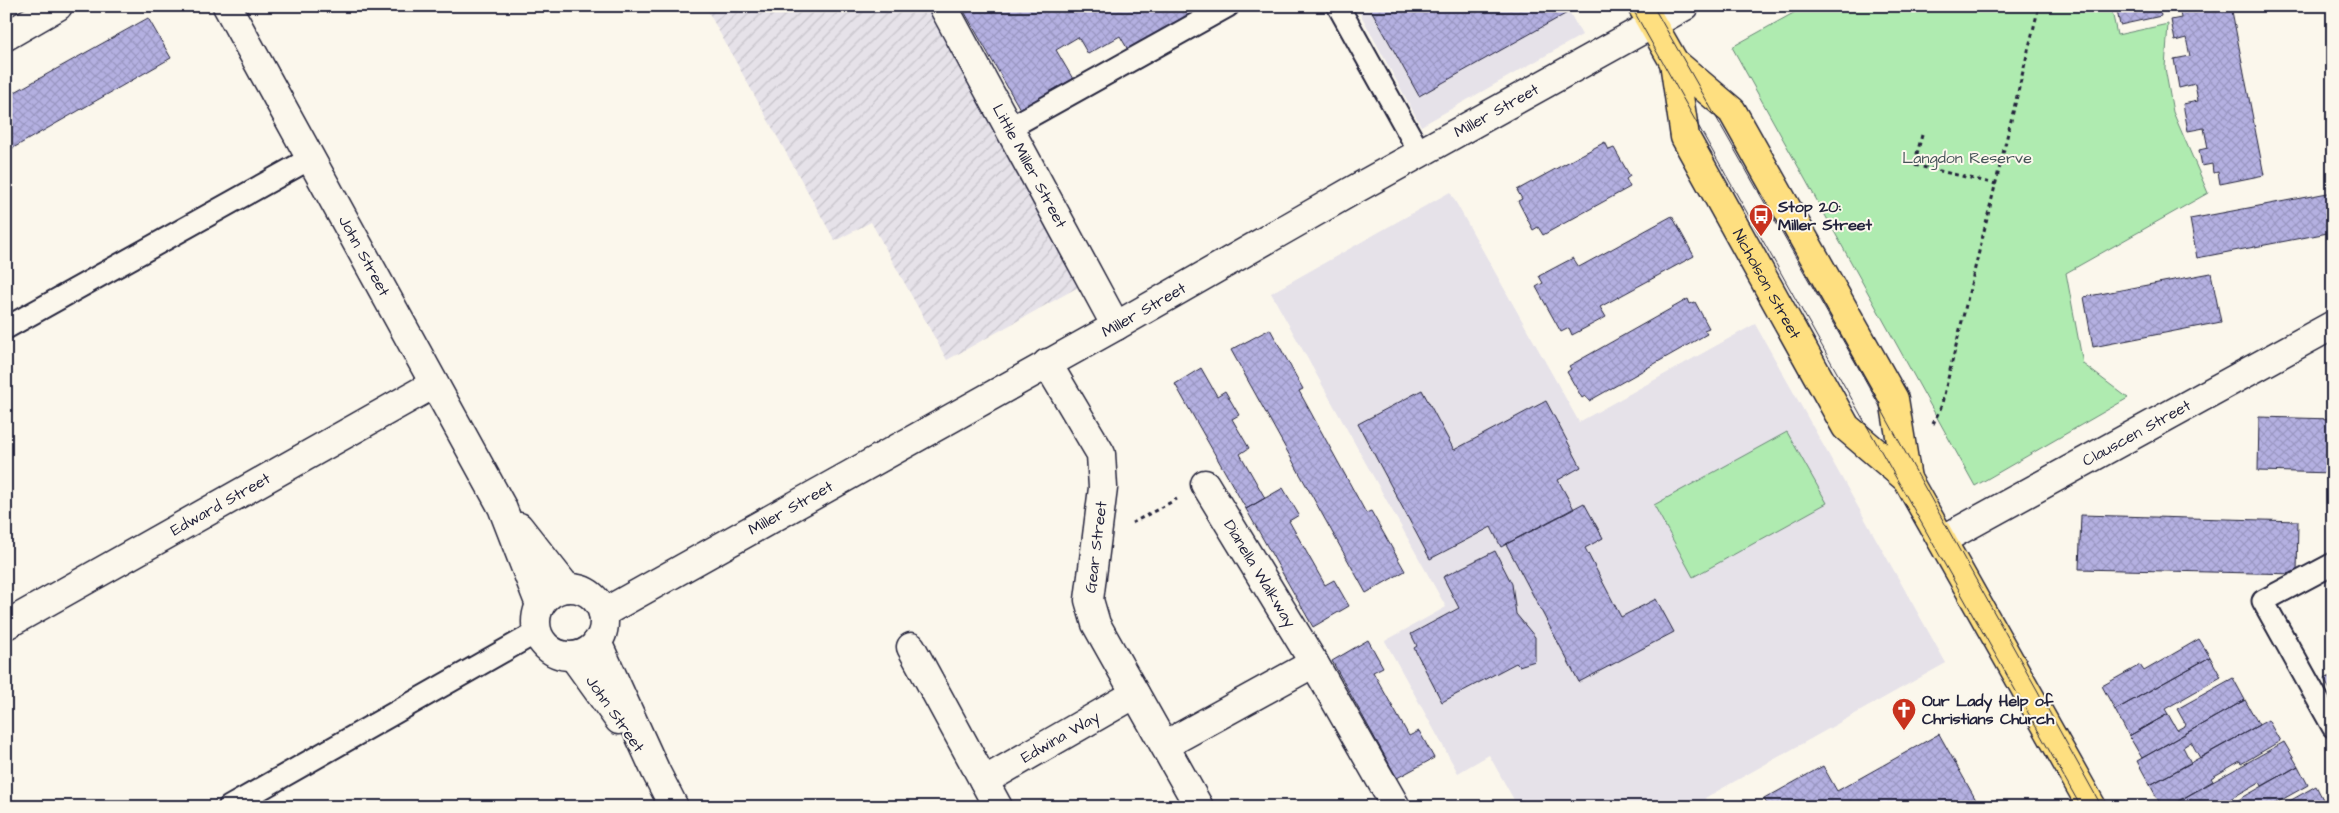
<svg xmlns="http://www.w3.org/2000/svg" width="2339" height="813" font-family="'Architects Daughter',sans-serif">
<defs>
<pattern id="industrial-furrows" width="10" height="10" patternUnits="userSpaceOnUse" patternTransform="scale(1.25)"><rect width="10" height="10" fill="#e6e2e9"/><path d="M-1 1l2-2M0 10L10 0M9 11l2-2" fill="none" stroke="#c5c2c9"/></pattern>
<pattern id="building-cross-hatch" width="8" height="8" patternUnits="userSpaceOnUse" patternTransform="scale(1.25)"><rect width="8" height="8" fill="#b4b0e1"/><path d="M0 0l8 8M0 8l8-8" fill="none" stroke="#9a97c2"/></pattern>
</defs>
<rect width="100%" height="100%" fill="#fbf7ec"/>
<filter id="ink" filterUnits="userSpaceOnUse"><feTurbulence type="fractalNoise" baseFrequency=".02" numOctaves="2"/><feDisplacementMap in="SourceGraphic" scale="10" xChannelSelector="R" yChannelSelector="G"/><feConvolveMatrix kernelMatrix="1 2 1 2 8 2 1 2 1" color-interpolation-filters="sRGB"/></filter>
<g filter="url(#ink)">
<path fill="#e6e2e9" d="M1356,6H1566L1582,35L1421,126Z
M1450,192L1579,422L1755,324L1946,663L1705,798L1709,807H1518L1489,755L1458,773L1385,641L1446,607L1271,293Z"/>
<path fill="url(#industrial-furrows)" d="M705,6H928L1082,285L947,360L871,222L835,241Z"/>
<path fill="#afebb0" stroke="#688676" d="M1806,6H2111L2117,35L2168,24L2165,68L2173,112L2208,193L2066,273L2083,364L2128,398L1975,486L1732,47Z
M1787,432L1827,503L1693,577L1654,505Z"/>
<path fill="url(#building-cross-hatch)" stroke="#22223b" d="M961,6H1207L1131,55L1120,36L1088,54L1078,37L1056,50L1073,79L1020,109Z
M1369,6H1575L1576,8L1419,96Z
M2116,6H2159L2161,16L2120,25Z
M2183,6H2231L2264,175L2220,184L2218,172L2213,173L2212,164L2202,166L2199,150L2208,148L2204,128L2188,131L2183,104L2198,101L2195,84L2179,88L2174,59L2190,56L2186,38L2175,41L2171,20L2181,18L2180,11L2184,10Z
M148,18L171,58L6,152V97Z
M1605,142L1609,150L1614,148L1630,176L1626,179L1630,187L1543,235L1538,227L1533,230L1518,201L1522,199L1517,190Z
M2333,192V232L2197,258L2190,219Z
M1672,216L1694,256L1600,307L1606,317L1572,335L1569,328L1561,332L1536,287L1543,283L1539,276L1573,258L1579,267Z
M2211,273L2221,322L2093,347L2084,297Z
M1688,299L1690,304L1695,302L1709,328L1704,330L1707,334L1589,401L1585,396L1582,398L1567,372L1571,369L1569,366Z
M1270,329L1303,389L1299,391L1366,513L1371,511L1405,571L1366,593L1231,350Z
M1201,368L1217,396L1225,391L1239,415L1232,419L1249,448L1240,454L1265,498L1246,509L1175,384Z
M1422,390L1454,450L1546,401L1581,467L1558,480L1574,509L1501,547L1491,527L1430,559L1358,424Z
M2259,417L2333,419V473L2258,471Z
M1283,488L1299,515L1289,521L1325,585L1334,580L1349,606L1313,627L1246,509Z
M1584,503L1603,538L1585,548L1621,617L1656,599L1674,632L1579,682L1506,544Z
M2081,515L2298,521L2297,574L2079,569Z
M1495,551L1512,584L1516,614L1535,637V661L1519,666L1516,663L1442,702L1414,648L1417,646L1411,634L1459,608L1443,577Z
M2199,639L2210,657L2115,710L2102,686L2140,665L2144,671Z
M1368,640L1383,667L1373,672L1409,736L1419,731L1434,758L1397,778L1332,661Z
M2210,657L2221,677L2165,709L2168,714L2129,736L2115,710Z
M2333,675V695L2324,679Z
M2233,678L2245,700L2142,758L2129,736L2168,714L2177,730L2186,725L2177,709Z
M2245,700L2259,725L2200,758L2191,742L2183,747L2191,763L2150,785L2137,761Z
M2268,720L2280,741L2241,764L2240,761L2211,778L2213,781L2168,807H2162L2150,785Z
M1939,734L1976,800L1963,807H1763L1767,804L1764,799L1823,766L1837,791Z
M2284,742L2298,766L2262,786L2260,782L2216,807H2168Z
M2298,766L2308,785L2269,807H2226Z
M2316,786L2327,807H2279Z"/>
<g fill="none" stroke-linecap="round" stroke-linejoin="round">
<defs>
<path id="lane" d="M1338,6L1421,155
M1009,128L1228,6
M6,328L311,158
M2333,564L2263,601L2333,727
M229,807L537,632"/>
<g id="street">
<path id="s1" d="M227,6L502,507L540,605"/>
<path id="s2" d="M943,6L1116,326"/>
<path d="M6,36L58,6"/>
<path d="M1047,363L1101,454L1103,488L1089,600L1096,624L1199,807"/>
<path id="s3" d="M1205,484L1314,663L1396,807"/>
<path d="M519,527L567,588"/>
<path id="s4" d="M1942,540L2333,325"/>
<circle cx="570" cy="622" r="34"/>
<path id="s5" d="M603,613L1116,326L1350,192L1685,6"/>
<path id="s6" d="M6,625L434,384"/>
<path d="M597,642L656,772L674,807"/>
<path d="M911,647L998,807"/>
<path d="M573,656L619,720"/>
<path d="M1165,745L1314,663"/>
<path id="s7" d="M984,781L1135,694"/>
</g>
<g id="primary">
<path d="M1642,6L1674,62L1732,111L1894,399L1907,479"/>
<path id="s8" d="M1674,62L1685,137L1846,427L1907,479L2092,807"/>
</g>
</defs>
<use href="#lane" stroke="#22223b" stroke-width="25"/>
<use href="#street" stroke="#22223b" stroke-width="31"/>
<use href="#primary" stroke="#22223b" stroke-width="31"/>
<path stroke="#22223b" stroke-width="3" stroke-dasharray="4 4" stroke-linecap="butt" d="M1922,135L1914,165L1996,184
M1933,424L1941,407L2039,6
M1132,523L1177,499"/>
<use href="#lane" stroke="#fbf7ec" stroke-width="21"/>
<use href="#street" stroke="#fbf7ec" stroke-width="28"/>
<use href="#primary" stroke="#fedf80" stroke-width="28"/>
<path stroke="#22223b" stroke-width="1" d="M1631,6L2081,807
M1653,6L1858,367L2102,807"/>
</g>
</g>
<defs>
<symbol id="bus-pin" viewBox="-11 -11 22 30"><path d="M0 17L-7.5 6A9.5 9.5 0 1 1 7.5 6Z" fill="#c8321e" stroke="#fbf7ec"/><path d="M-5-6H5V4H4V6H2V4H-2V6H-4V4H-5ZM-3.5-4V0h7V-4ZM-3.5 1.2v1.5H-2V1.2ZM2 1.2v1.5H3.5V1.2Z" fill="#fff"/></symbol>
<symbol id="church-pin" viewBox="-11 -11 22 30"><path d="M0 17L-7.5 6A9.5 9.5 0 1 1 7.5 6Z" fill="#c8321e" stroke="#fbf7ec"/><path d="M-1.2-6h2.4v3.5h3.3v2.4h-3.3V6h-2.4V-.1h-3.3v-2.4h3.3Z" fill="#fff"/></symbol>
</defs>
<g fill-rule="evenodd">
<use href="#bus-pin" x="1747" y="202" width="28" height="38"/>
<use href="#church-pin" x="1890" y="696" width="28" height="38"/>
</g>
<g text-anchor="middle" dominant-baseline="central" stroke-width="4" stroke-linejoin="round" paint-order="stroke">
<g font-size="16" fill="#22223b" stroke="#fbf7ec">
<text stroke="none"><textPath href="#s5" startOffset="1025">Miller Street</textPath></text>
<text stroke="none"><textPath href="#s2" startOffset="182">Little Miller Street</textPath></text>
<text stroke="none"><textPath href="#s1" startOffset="285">John Street</textPath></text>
<text stroke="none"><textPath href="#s8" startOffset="244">Nicholson Street</textPath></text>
<text stroke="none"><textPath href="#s5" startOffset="620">Miller Street</textPath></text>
<text stroke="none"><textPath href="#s4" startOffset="222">Clauscen Street</textPath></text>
<text stroke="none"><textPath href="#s6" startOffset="246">Edward Street</textPath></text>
<text stroke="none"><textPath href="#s5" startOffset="215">Miller Street</textPath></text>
<text transform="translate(1096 547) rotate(-83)">Gear Street</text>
<text stroke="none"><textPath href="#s3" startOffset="105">Dianella Walkway</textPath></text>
<text transform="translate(615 714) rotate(55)">John Street</text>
<text stroke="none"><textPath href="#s7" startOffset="88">Edwina Way</textPath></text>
</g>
<g font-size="16" fill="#455458" stroke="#fbf7ec">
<text x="1967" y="158">Langdon Reserve</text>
</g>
<g font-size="16" font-weight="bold" fill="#22223b" stroke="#fbf7ec" text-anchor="start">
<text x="1778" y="207">Stop 20:<tspan x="1778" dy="18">Miller Street</tspan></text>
<text x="1922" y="701">Our Lady Help of<tspan x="1922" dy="18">Christians Church</tspan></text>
</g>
</g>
<rect width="2339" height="813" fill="none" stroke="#fbf7ec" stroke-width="25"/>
<rect x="12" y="12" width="2314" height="788" fill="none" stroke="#22223b" stroke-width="2" filter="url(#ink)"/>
</svg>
